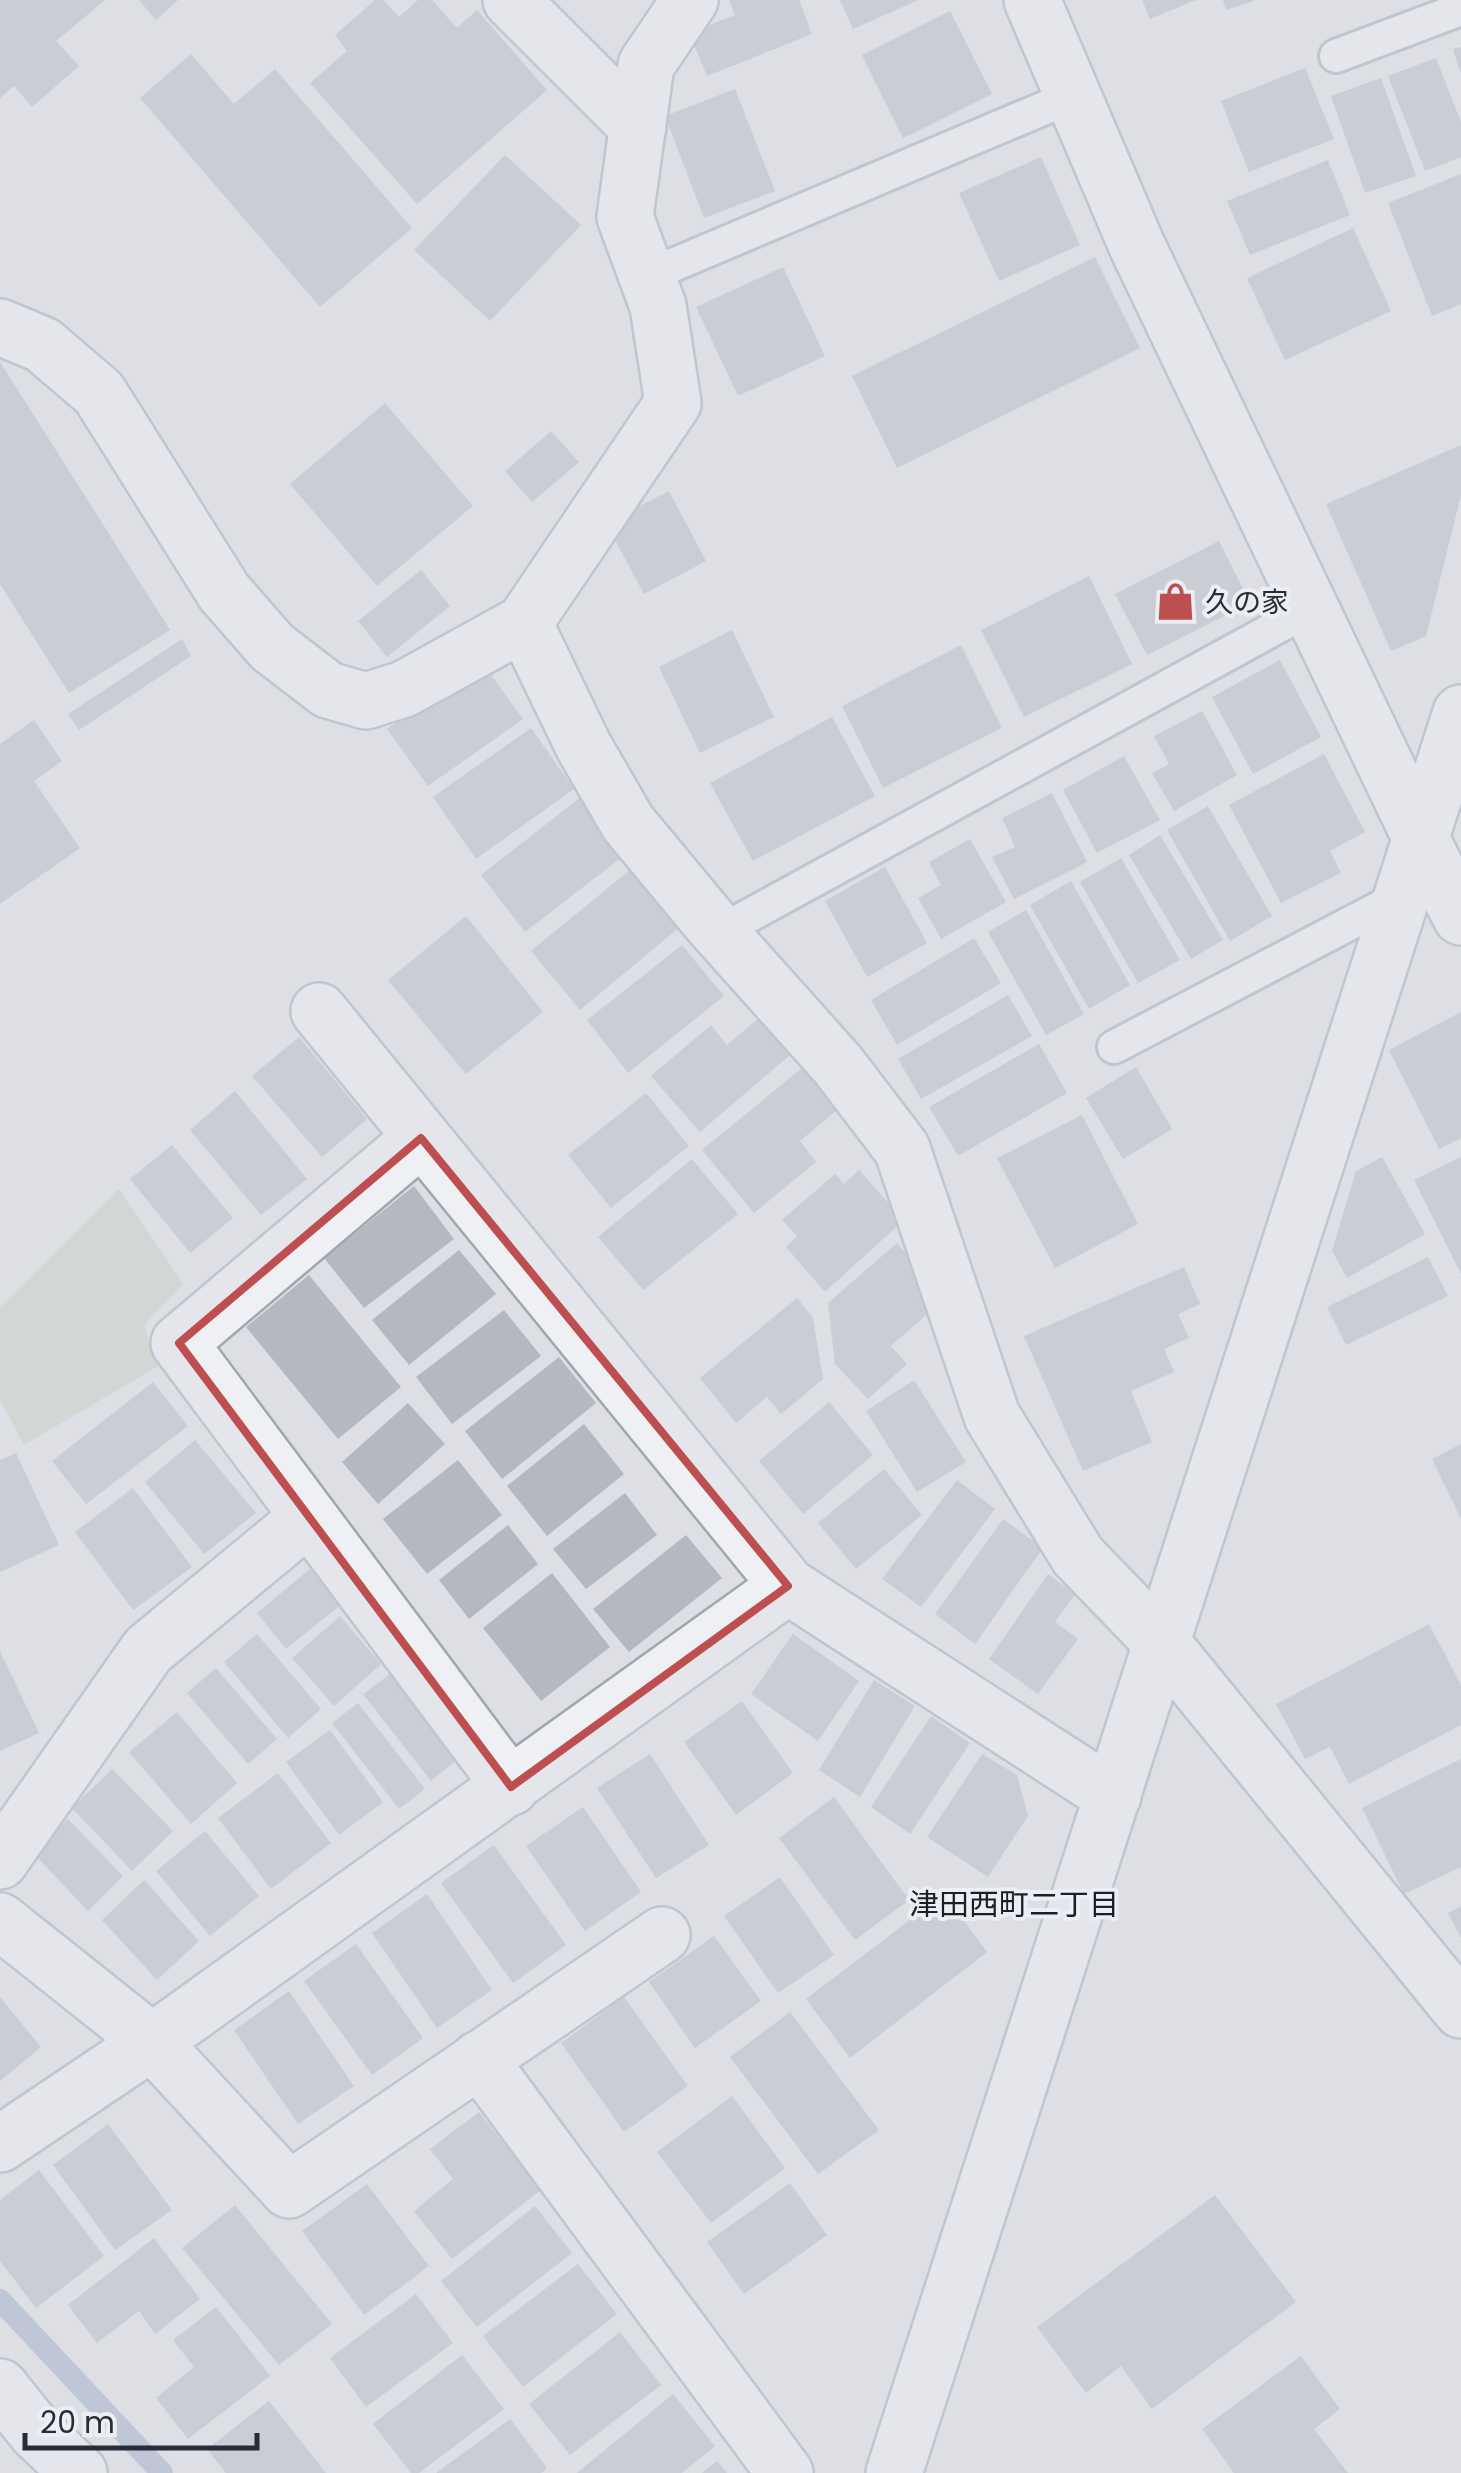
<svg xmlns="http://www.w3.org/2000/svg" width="1461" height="2473" font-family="Poppins,'Noto Sans JP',sans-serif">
<rect width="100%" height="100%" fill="#dddfe5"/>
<path fill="#c1cebf" d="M119,1189L183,1284L144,1325L158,1366L24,1445L0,1399V1307Z"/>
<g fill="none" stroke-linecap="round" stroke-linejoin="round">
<path stroke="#9ca9c2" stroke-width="22" d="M0,2300L162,2473"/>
</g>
<path fill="#b5b8c1" d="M0,0H105L56,41L79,66L32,107L14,86L0,98Z
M139,0H178L156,20Z
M375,0H383L399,17L418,0H432L457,28L477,10L547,90L417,204L310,83L347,51L335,35Z
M729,0H799L812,34L707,76L689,33L735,15Z
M840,0H918L853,29Z
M1142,0H1196L1150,19Z
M1223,0H1254V1L1226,10Z
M950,11L992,94L903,138L862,55Z
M1461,47V72H1460L1453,49Z
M191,54L234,104L275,69L412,228L320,307L140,98Z
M1436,58L1461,122V157L1425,171L1388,76Z
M1305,68L1334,139L1249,172L1221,101Z
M1381,78L1416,176L1365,193L1331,96Z
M735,89L775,191L704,218L665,116Z
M505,155L581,225L490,321L414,250Z
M1041,157L1080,245L999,281L959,193Z
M1328,160L1350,215L1250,255L1227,201Z
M1461,174V304L1432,316L1388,203Z
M1353,228L1391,311L1285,360L1247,278Z
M1095,257L1140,348L897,468L852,376Z
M783,267L825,356L738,396L696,307Z
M0,362L170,630L69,693L0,584Z
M385,403L473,506L377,586L290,484Z
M551,431L579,462L532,502L505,471Z
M1461,445V495L1426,636L1391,651L1326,504Z
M669,491L706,561L644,594L606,523Z
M1219,541L1250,603L1147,655L1115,594Z
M421,570L450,606L387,657L358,621Z
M1089,576L1132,664L1024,717L981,630Z
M732,630L774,717L700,753L659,667Z
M182,639L191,656L79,730L68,714Z
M961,645L1002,728L883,788L842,706Z
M1280,660L1321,737L1253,774L1212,697Z
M482,662L523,719L428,786L387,729Z
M1202,711L1237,775L1174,811L1152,773L1169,764L1154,736Z
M832,717L875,796L753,861L710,783Z
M34,720L62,761L34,781L80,848L0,904V744Z
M531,728L574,789L476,859L433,797Z
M1324,754L1365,832L1330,851L1341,873L1281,903L1229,805Z
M1124,756L1160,820L1097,853L1063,790Z
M1052,793L1087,862L1014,899L992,857L1015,847L1002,818Z
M582,796L626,854L525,932L481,875Z
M1208,806L1272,916L1230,941L1167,830Z
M1160,835L1223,940L1191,959L1129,855Z
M970,839L1006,902L941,939L918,898L941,885L929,862Z
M1121,858L1180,960L1138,983L1080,882Z
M885,867L927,943L867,977L825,901Z
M631,869L680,927L580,1010L531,951Z
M1071,881L1130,985L1089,1009L1030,905Z
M1026,910L1084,1014L1046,1035L988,932Z
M466,916L543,1012L466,1074L388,980Z
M974,938L1001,983L897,1045L871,1000Z
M682,945L724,996L628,1073L587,1020Z
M1008,995L1032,1036L921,1099L898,1059Z
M1461,1012V1138L1439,1149L1389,1050Z
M759,1018L790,1055L700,1132L651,1076L711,1025L727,1045Z
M299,1037L367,1119L322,1157L252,1076Z
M1039,1044L1067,1093L958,1156L929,1107Z
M1136,1067L1172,1129L1123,1159L1086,1098Z
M802,1068L837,1110L800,1141L816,1162L754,1213L702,1150Z
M235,1091L307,1179L261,1215L190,1130Z
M646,1093L689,1146L611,1208L568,1155Z
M1082,1115L1138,1224L1055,1268L997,1158Z
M172,1145L233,1218L190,1253L130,1179Z
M1382,1157L1425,1234L1347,1278L1332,1251L1356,1171Z
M1461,1157V1274L1414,1180Z
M692,1159L738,1214L643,1290L598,1237Z
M859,1170L904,1220L825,1292L786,1247L797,1236L782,1220L835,1174L844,1184Z
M414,1186L454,1239L364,1308L324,1258Z
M897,1243L921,1272L926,1315L891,1346L907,1364L868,1399L835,1364L828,1303Z
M459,1250L496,1294L409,1365L372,1320Z
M1428,1257L1448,1296L1346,1345L1327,1307Z
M1184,1267L1200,1304L1178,1314L1189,1338L1164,1349L1174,1372L1131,1391L1152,1442L1083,1471L1024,1336Z
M309,1275L401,1387L338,1439L246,1327Z
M797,1298L813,1318L823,1379L781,1414L767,1397L736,1423L700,1378Z
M504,1310L541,1356L452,1424L416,1377Z
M559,1357L596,1403L502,1479L465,1431Z
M914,1380L966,1462L917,1492L866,1411Z
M153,1382L188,1426L86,1504L52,1461Z
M829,1402L873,1455L803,1514L759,1461Z
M408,1403L445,1444L378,1504L342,1462Z
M584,1424L624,1474L547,1536L507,1486Z
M195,1440L256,1513L204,1554L145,1482Z
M1461,1444V1519L1432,1459Z
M16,1453L59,1545L0,1572V1460Z
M458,1460L502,1515L427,1574L383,1519Z
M884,1469L922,1515L856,1569L818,1523Z
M957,1480L995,1509L921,1607L882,1579Z
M133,1488L192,1567L133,1610L75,1532Z
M625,1493L657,1535L586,1589L553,1549Z
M1003,1519L1043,1548L975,1644L935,1614Z
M508,1525L538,1564L469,1619L439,1580Z
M686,1535L722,1578L629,1652L593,1609Z
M310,1569L339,1606L286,1649L257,1613Z
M552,1573L610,1647L541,1701L483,1628Z
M1048,1574L1075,1594L1055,1622L1078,1639L1038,1694L989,1659Z
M340,1616L381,1664L334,1706L292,1658Z
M1429,1624L1461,1685V1725L1349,1784L1330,1747L1305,1759L1276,1704Z
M257,1634L321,1709L288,1738L224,1662Z
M793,1634L859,1681L818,1741L751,1694Z
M0,1651L39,1733L0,1751Z
M216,1668L277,1739L248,1764L187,1693Z
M390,1674L458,1759L431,1781L363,1694Z
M874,1680L915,1706L860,1797L819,1770Z
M742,1701L793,1773L736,1815L684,1742Z
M358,1703L425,1789L399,1809L332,1723Z
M177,1712L237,1783L191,1824L129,1752Z
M931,1716L970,1743L910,1834L871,1807Z
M330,1730L383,1802L339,1835L286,1762Z
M650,1754L709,1845L656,1878L597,1788Z
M982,1754L1017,1775L1028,1816L988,1877L927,1837Z
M1461,1759V1867L1404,1894L1362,1808Z
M112,1769L173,1831L132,1871L72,1808Z
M278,1773L331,1843L271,1889L218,1818Z
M834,1797L909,1900L855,1940L779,1838Z
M583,1807L641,1892L585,1931L526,1846Z
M68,1819L123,1876L88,1911L34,1854Z
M205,1831L259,1896L210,1936L156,1871Z
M494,1845L566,1945L513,1983L441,1883Z
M780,1877L834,1955L778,1993L724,1916Z
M144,1880L199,1941L157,1980L102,1920Z
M427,1894L492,1990L437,2028L372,1933Z
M944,1894L987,1952L850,2058L806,1999Z
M1461,1906V1938L1448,1913Z
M714,1936L761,2001L695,2048L649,1982Z
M356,1944L423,2038L372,2075L304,1981Z
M289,1991L354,2086L298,2124L234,2030Z
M0,1997L41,2047L0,2081Z
M624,1997L688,2086L624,2132L561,2043Z
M790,2012L879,2130L818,2174L730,2057Z
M732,2096L785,2168L711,2223L657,2152Z
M479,2112L541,2190L452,2259L414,2211L453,2179L430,2149Z
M108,2124L172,2210L115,2250L53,2165Z
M39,2170L104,2256L36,2308L0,2261V2200Z
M790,2183L827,2235L744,2294L707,2242Z
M367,2184L429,2266L364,2315L302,2231Z
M1215,2195L1296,2302L1152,2409L1121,2366L1086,2393L1037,2327Z
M235,2205L332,2324L279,2365L182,2248Z
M535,2206L572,2253L477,2327L441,2281Z
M154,2238L200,2299L155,2334L139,2311L97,2343L68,2305Z
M578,2264L617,2314L523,2387L483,2336Z
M416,2294L453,2343L366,2407L330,2358Z
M216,2307L270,2376L188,2439L156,2398L194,2367L173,2340Z
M620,2332L661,2385L570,2455L529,2404Z
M462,2355L504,2409L419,2473H411L373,2424Z
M1301,2356L1340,2409L1314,2429L1348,2473H1234L1202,2429Z
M673,2394L715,2446L682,2473H577Z
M269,2401L326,2473H226L207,2449Z
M510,2419L547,2468L541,2473H436Z
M717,2461L727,2473H702Z"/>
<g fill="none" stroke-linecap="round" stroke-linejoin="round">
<defs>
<path id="service" d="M1336,56L1461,9
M647,276L1073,96
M719,932L1310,609
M1114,1047L1404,895"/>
<path id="minor" d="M511,0L638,127
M0,327L43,345L99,393L224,592L272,647L328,690L366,701L404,689L524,623L673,403L658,306L625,217L646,65L690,0
M524,623L584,747L628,823L711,923L838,1065L902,1149L992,1416L1078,1556L1162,1643L1461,2010
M319,1011L788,1586L1113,1796
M421,1138L179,1343L511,1787
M0,1861L148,1650L309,1517
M0,1921L152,2042L289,2190L662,1935
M479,2059L785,2473
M0,2144L152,2042L788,1586
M0,2387L36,2432L79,2473"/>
<path id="tertiary" d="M1032,0L1137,246L1422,841L1461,917
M894,2473L1461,713"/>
</defs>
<use href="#service" stroke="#a3a6ae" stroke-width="38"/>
<use href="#minor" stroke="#a3a6ae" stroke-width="60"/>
<use href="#tertiary" stroke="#a3a6ae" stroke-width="60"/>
<use href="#service" stroke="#eff0f4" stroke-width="32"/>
<use href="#minor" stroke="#eff0f4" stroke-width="55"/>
<use href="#tertiary" stroke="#eff0f4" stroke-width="55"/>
</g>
<path d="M0 0H1461V2473H0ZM421,1138L788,1586L511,1787L179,1343Z" fill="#dddfe5" fill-opacity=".55" fill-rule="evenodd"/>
<path fill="none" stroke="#be4f50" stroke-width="8" stroke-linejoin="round" d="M421,1138L788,1586L511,1787L179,1343Z"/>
<defs>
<symbol id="shop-bare" viewBox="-9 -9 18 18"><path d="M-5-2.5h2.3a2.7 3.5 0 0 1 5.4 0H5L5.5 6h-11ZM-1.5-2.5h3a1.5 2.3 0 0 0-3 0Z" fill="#be4f50" stroke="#eceef3" stroke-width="2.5" paint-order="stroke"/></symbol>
</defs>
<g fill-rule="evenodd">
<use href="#shop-bare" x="1148" y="574" width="55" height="55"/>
</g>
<g text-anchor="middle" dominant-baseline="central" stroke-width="8" stroke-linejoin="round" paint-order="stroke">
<g font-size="28" fill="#282c3a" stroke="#eceef3" text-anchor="start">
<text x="1205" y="602">久の家</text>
</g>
<g font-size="30" fill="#1b1e2b" stroke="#eceef3">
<text x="1014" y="1904">津田西町二丁目</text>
</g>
</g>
<path d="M25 2433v15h232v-15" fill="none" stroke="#282c3a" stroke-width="5"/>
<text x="40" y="2433" font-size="30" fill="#282c3a" stroke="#eceef3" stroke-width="8" paint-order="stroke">20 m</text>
</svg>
